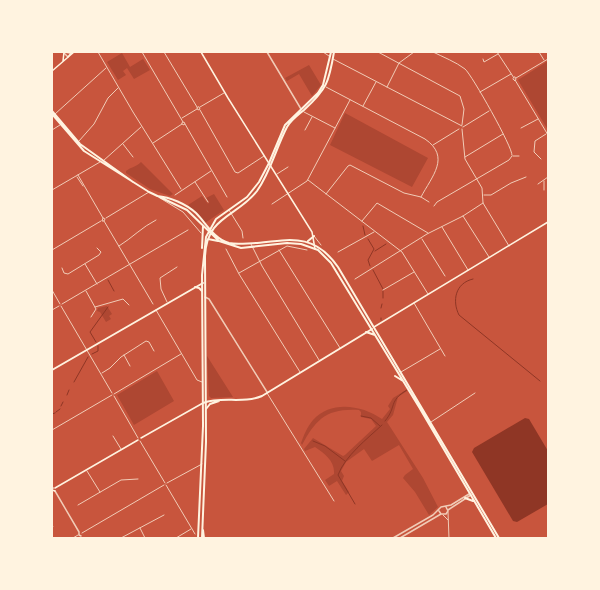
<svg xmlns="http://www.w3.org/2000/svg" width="600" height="590" font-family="Barlow,sans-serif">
<rect width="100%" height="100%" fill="#c8553d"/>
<path fill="#ae4732" d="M122,53L130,67L143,59L150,70L134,79L127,68L123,71L126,75L118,80L107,62Z
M548,61V130L518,80Z
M309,65L321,85L312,96L299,74L287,81L285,78Z
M345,113L428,158L412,187L330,145Z
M141,162L173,194L170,196L150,189L126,173V171C131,167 136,167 141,162Z
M214,194L224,210L205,223L188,205L202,196L208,204L209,202L206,198Z
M107,306L112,314L109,316L111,319L106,322L100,312L97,311L98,308Z
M207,356L233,397L211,398L209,396Z
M157,371L174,401L134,425L117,395Z
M406,390L407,391L398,397L393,415L387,422L423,478L438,507L429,515L415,492L403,478L405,475L413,469L399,445L372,461L364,449L346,462L341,471L344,476L342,481L349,492L346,495L337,481L329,486L325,480L334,474C335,461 325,454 315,447L305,451L304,449L313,438L343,456L345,455L376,426L371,419L361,417V412L359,410C327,408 316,419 302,445L301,443C304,435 307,427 313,420C331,400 362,405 382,419L390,409L388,406L393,398Z"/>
<path fill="#8f3625" d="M525,418L529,419L548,451V504L517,522L513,521L472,452L474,448Z"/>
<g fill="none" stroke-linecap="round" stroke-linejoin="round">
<path stroke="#8f3625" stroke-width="1" d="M363,226L365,235
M368,239L374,249L368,260L370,266
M375,251L386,244
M373,270L383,289
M473,279C455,283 452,301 459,315L540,381
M108,280L114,291
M383,298V291
M381,308L382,304
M381,318V320
M96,342L90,332L108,307
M92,354L98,351V346
M74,382L88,357
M67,395L69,390
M61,406L63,402
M56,412L60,409
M52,414L55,413
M361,416L371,418L380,426
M385,421C397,407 388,401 407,390
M313,441L325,446L345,461
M355,504L338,475C345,456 367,439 382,425"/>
<path stroke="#f1ccb7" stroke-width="1" d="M98,52L133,112L181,189
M142,52L183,122
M164,52L197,107
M323,52L329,56
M378,52L460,96L464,109L462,125
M433,52C443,57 456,62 465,69C472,75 513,148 512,155
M497,52L514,78
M539,52L544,60
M333,59L462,126
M483,59L484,62L498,54
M515,77L516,79L515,81L513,79Z
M516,78L548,59
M515,80L548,135
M326,87L425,139C451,157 432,176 421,197
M387,87L399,63L414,52
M480,92L511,74
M363,106L376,82
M199,107L200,109L198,110L197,108Z
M200,107L224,93
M200,110L235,172L238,173L264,156
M304,112L335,128
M55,114L106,68
M182,118L197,109
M183,122L185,123L184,125L182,124Z
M185,124L227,197
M463,127L489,111
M521,128L538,119
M462,129L465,159L482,188L483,203L509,246
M52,130L60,125
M305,130L312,117
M79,141L94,124L108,98L118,88
M153,143L182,124
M123,144L133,157
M433,145L459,129
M513,156H519
M465,157L503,134
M541,159L534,152L535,141L546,134
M103,161L141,127
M277,174L288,167
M78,175L103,218L105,219L104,221H102L103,218
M77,177L83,186
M308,180L402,252L428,294
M544,181V190
M195,182L208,202
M538,184L548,177
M52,190L100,162
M326,194L348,166L350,165L404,193L421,197L429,202
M175,195L211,171
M484,195H491L511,183L526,177
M160,198L183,212L201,233
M272,204L307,181L350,100
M434,206L437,202L509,160L512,156
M229,210L242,231L243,238
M463,216L489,257
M106,218L149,192
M104,221L153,304
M362,221L377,203L428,233
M442,227L468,270
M314,236L321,245
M422,239L445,276
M251,244L262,266L319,360
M119,246C132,238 142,227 156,220
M226,249L239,274L300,372
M52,250L101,221
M279,250L340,348
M338,252L374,232
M85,264L97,284
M62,268L64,273L68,274L99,255L101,252L97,248
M239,273L287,246L307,250
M355,279L427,234L463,216L483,203
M52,290L60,304
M383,290L414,272
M86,291L96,309L91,317
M167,302L161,289L160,278L177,267
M414,303L445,356
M62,304L188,230
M61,306L112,393
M95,307L123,299L129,305
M52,310L59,306
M156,310L197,380L202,382
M124,355L130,366
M401,372L440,349
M102,373L110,368L121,357L146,341L149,342L154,351
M267,393L334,501
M114,394L181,354
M114,396L138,438
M431,422L475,393
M52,430L112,395
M113,436L121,449
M140,441L165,483
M87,471L100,492
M167,483L202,464
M166,485L195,534
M78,505L121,480L138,479
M448,512L449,538
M443,515L448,520
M52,525L53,526
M140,528L145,538
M82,533L164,485
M73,538L78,535
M121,538L164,515
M176,538L191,529"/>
<path stroke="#f1ccb7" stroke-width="1.5" d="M63,52L68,57
M267,52L301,109
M205,297L209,299L267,392
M55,491L79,532
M448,510L471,495
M439,511L441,514H446L448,511L446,507
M79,532V535L81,536
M393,538L433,515L441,507L451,505L469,494
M400,538L441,514"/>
<path stroke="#fff3e0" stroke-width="1.5" d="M201,52L228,98L312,232L315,249
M68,57L72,52
M63,61L64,52L71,53
M52,71L74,52
M374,327L548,222
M141,438L203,403
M53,488L52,490L55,491
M55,488L138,440"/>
<path stroke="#fff3e0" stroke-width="2" d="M195,287L199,288L202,291
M52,370L203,283
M203,403C222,396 243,404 262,396L372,329
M206,409L210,404L219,401"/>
<path stroke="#fff3e0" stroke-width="2" d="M52,111L80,144L133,182
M52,114L84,151L149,192L187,210L219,241L241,248L287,243L301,244L318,250L331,263L419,407L496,538
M157,196C170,197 186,204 196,213C206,223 214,239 229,243C238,245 248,243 257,243C293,239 315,234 338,267L499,538
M208,239L218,241
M308,241L314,236
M202,248L203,226
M366,332L375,335
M395,376L403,381
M465,498L473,501
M203,530L204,538
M198,538L203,426L202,275L206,237L216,219L247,197L259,182L269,163L285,125L318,93L323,85L331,52
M202,538L206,442L205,257C206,216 237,217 257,191C271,171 276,148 287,127C291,120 298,115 304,110C327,89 329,82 334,52"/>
</g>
<rect width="600" height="590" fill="none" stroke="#fff3e0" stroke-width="106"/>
</svg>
